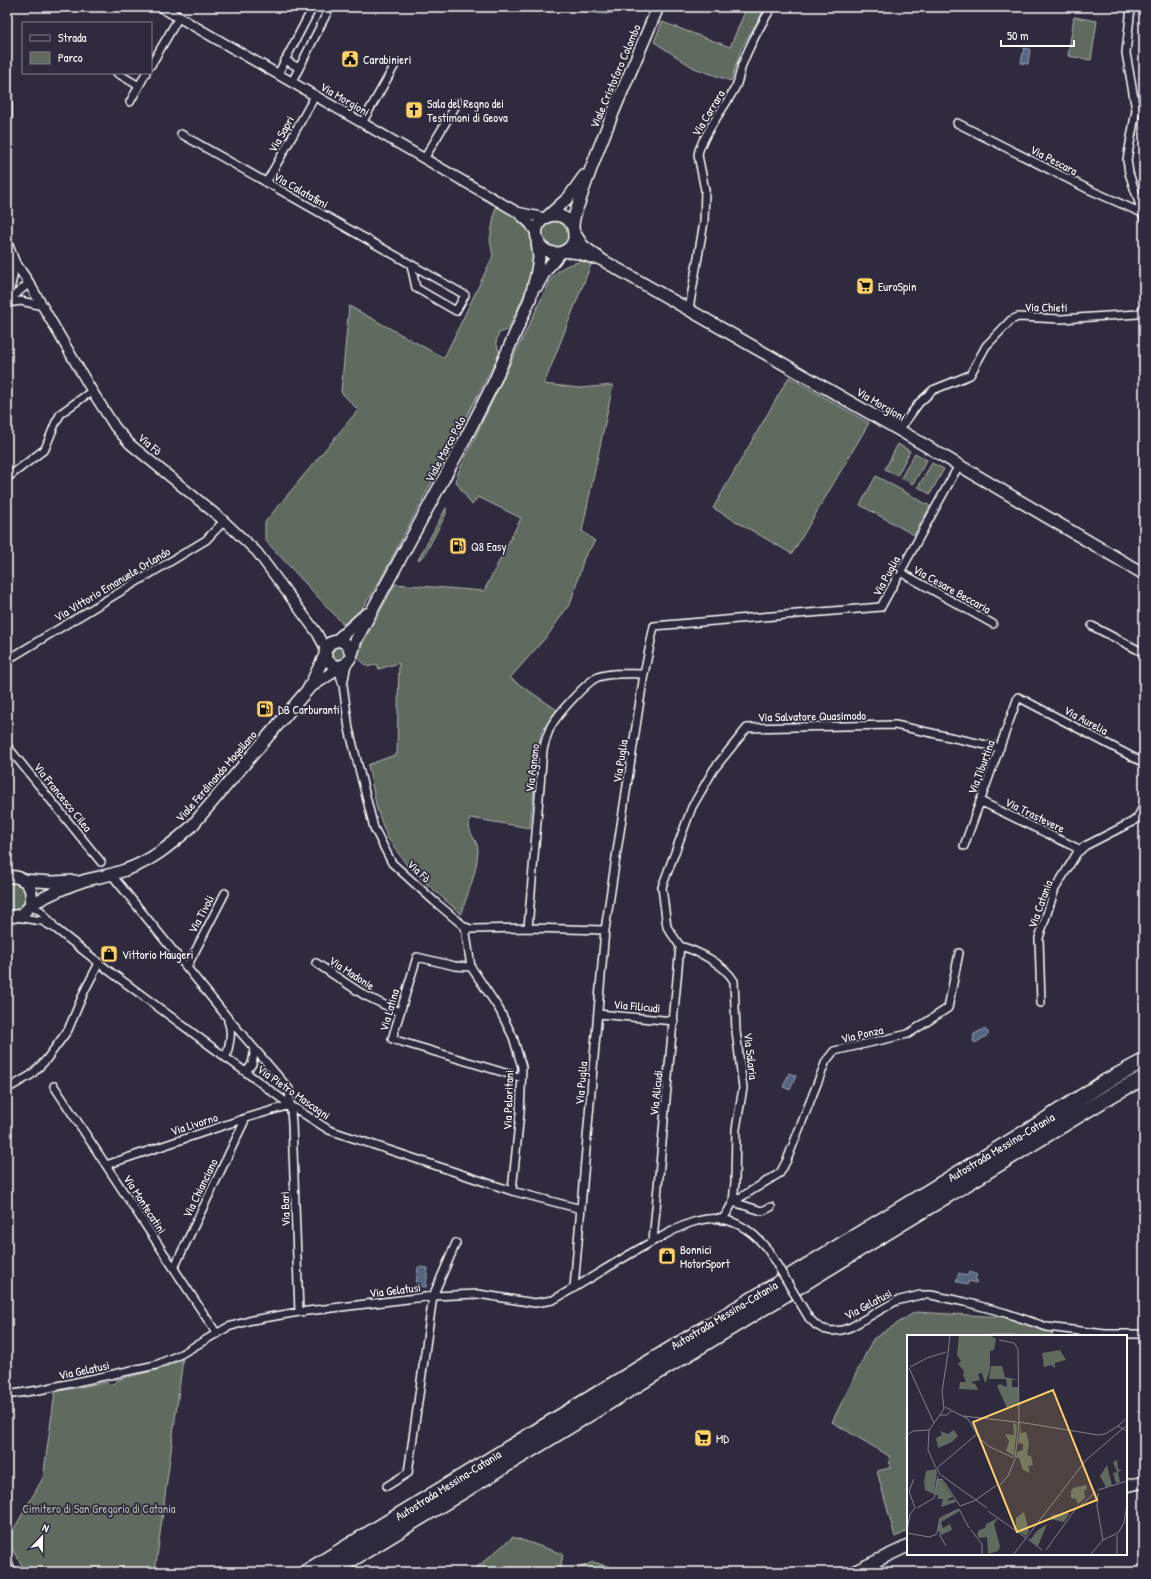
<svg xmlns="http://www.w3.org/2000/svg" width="1151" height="1579" font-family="'Patrick Hand',sans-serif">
<rect width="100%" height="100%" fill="#2f2a3d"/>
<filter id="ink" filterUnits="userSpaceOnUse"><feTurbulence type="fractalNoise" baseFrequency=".025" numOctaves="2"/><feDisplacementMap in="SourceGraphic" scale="8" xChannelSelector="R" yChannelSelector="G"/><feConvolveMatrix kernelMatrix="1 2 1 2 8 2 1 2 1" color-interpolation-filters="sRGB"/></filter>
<g filter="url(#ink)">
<path fill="#606a5e" stroke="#b0b4ae" d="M540,7H637L606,14Z
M747,7H766L741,49L731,81L694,68L654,42L662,22L730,47Z
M1074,17L1097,21L1091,60L1068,56Z
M496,204C506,211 528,224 533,236C543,265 519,303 508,330L499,333L496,342L500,353L378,584C369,598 359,617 343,624L265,540V522L358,410L341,392L349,306L444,358L493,256L490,240Z
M554,218L568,224L569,242L557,249L548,246L542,238V228L545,223Z
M582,261L592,262L544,384L580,388L613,385L582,531L595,541L584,558L571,602L548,635L510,678L557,710L542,731L538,749L530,828L470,818C466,835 478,838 478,850C477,872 468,893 461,914L408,867L387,837L377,809L368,765L397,754L399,663L379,669L377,664L368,667L356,656L395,584L484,591L521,518L478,497L472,505L456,482L457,475L551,279C561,266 567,265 582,261Z
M789,377L869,423L792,554L713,508Z
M898,444L910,451L897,476L885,469Z
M915,453L927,460L913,484L901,478Z
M932,463L944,469L930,494L918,487Z
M876,476L930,506L914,535L860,505Z
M446,508V514L424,556L418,560Z
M332,646H342L345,651L342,659L334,660L329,650Z
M7,882L22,883L28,896L22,908L12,910L7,909Z
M915,1312L1004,1317L1052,1332L1053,1336H908V1531L895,1537L877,1471L890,1468L889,1456L832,1422L873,1339Z
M183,1359L155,1572H26L7,1541L43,1478L55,1392L107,1382L109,1384H114L116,1380L161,1369Z
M513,1537L563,1554L560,1572H471Z
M593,1562L628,1572H570Z"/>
<path fill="#556580" stroke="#99a3b3" d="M1024,48L1030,49L1028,64L1021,63Z
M984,1029L988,1032V1035L975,1043L973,1041L974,1034Z
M789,1073L796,1076L790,1090L783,1087Z
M418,1267L428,1268L426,1287L416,1286Z
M969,1272L977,1275L975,1279L977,1280L976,1283L969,1281L967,1285L956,1281L959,1273L967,1276Z"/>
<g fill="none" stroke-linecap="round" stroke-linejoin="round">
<defs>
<path id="minor" d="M1131,7L1126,53L1136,110L1127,160L1129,173L1144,218
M285,60L299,68
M151,65L179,17
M117,73L139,86L146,73
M278,74L313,7
M292,82L330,7
M130,102L139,86
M362,123L395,65
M957,123L1090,190L1142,213
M181,134L465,295L456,311L416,288L411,265
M424,159L458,102
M266,183L315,96
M7,302L13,277L14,261
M7,302L29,283
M7,303L21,301L43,306
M689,309L704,222L705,190L698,155L699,150C708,126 725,108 736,86C739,79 740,72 742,65C750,44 760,26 772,7
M899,430L919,403L933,390L970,375L986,346L1011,320L1018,317L1061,319L1138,314L1144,309
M7,478L45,449L55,424L61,413L92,391
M900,572L993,624
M1092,626L1144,653
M7,660L206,540L224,521
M337,666L343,685L349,729L374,828L392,863L434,901L465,927L471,929L528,928L605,930
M343,685L347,663
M7,746L101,862
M980,801L1081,850
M964,846L1018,697L1144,763
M111,874L227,1017L253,1047L254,1054L252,1064L246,1072
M29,906L41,911L53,925
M16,917L42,921L56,929L108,970L290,1105L329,1130L512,1191L581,1209
M465,927L471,967L499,1009L513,1037L522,1067L520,1113L512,1191
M528,928L543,750C545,742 547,734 551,726C558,714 586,682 598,677C612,672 629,674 644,674
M680,946L667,927L662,887L692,807L714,769L747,728L895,725L1000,748
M680,946C698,951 724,964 734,981L736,1031L743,1088L736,1129L735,1182L733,1202L728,1211L722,1220
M316,963L364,995L399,1012
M187,967L225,893
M471,967L455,966L417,957L392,1039L522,1078
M1041,1003L1039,938L1055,889L1077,853L1085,846L1132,822L1137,818L1144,805
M598,1014L674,1021
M253,1047L289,1089L292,1123L299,1312
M226,1058C229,1044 233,1034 228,1021
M54,1086L217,1334
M7,1089L31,1075L46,1060L68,1030L85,990L99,963
M106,1165L246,1118L290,1105
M733,1202L780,1173L787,1160L826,1061L834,1051L908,1034L948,1008L959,953
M733,1202L762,1211L771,1207
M653,1241L680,946
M174,1268L246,1118
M574,1288L605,930L644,674L654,626L881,607L959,465
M809,1318L816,1325L823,1329L832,1331L842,1330L851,1327L896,1301L920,1295H931L965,1302L1006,1313L1047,1327L1105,1334H1144
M7,1393L13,1394L39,1390L156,1365L181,1354L228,1327L252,1320L299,1312L433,1296L478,1294L535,1303L553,1300C589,1280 624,1256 661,1237C672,1231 684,1224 697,1221C704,1219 713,1218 721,1219C741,1222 756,1235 768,1250
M387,1486L408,1473L433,1296L456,1243"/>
<path id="tertiary" d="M161,7L517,212L545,218
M7,93V118
M518,213L530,224L536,233
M7,243L14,261L29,283L92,391L115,427L130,444L224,521L257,552L317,633L326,650
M7,1564L12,1572"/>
<path id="secondary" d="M548,216L569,197L584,176
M573,227C561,204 529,218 538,241C543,254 561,257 570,247C576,240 574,234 573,227C573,219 576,210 579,203C601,136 631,72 658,7
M575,234L583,246L602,260L899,430L1144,574
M564,251L579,253L594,258
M537,286L546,270L560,253
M337,640L366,614
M351,654L348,645L339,640L330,643L325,652C326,664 340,672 348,661C353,656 354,646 356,640L462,445L495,380L530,299L536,276L539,258L537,241
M309,688L330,674L337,666
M7,877C40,872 39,921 7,916
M22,880L52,882L75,881
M30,905C48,895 67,886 86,880C99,877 112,875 125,870C150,862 172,844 191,827L309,688L325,655
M1126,1486L1144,1482
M853,1572L908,1546"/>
<path id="motorway" d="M306,1572L1034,1127L1105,1082L1144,1061
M331,1572L1115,1093L1144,1078"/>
</defs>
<use href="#minor" stroke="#fff" stroke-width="10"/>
<use href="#tertiary" stroke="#fff" stroke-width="12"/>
<use href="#secondary" stroke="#fff" stroke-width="14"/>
<use href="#motorway" stroke="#fff" stroke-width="17"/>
<use href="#minor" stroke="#2f2a3d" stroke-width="7"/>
<use href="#tertiary" stroke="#2f2a3d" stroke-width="9"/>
<use href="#secondary" stroke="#2f2a3d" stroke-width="11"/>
<use href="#motorway" stroke="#2f2a3d" stroke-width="14"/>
<defs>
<path id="minor-bridge" d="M768,1250L809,1318"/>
</defs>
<use href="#minor-bridge" stroke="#fff" stroke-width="10" stroke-linecap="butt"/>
<use href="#minor-bridge" stroke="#2f2a3d" stroke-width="7"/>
</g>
</g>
<defs>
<symbol id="civic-square" viewBox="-11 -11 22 22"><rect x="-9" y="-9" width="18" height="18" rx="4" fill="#ffd166" stroke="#2f2a3d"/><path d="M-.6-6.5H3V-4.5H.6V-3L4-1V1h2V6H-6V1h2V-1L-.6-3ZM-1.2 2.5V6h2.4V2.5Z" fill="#111"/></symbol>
<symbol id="church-square" viewBox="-11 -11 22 22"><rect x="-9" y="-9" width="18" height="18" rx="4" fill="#ffd166" stroke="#2f2a3d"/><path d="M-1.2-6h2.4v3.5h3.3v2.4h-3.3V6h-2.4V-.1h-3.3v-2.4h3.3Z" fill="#111"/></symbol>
<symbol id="supermarket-square" viewBox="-11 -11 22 22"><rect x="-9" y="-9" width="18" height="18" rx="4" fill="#ffd166" stroke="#2f2a3d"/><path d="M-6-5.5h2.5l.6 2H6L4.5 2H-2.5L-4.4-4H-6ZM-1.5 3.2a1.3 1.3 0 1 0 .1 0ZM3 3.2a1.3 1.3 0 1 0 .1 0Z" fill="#111"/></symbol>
<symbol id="fuel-square" viewBox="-11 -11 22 22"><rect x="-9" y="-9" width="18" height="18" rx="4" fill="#ffd166" stroke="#2f2a3d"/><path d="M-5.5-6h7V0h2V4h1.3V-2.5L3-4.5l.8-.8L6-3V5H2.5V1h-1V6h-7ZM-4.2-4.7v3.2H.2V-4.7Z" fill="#111"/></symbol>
<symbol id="shop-square" viewBox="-11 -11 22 22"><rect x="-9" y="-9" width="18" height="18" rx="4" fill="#ffd166" stroke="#2f2a3d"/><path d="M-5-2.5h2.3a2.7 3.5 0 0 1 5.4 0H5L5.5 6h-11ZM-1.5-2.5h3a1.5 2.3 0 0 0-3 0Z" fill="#111"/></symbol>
</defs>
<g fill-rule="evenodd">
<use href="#civic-square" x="340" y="49" width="20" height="20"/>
<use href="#church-square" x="404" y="100" width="20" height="20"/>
<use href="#supermarket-square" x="855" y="276" width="20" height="20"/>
<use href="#fuel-square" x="448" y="536" width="20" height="20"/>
<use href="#fuel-square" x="255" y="699" width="20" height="20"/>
<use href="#shop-square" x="99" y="944" width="20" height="20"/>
<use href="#shop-square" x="657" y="1246" width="20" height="20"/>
<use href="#supermarket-square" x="693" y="1428" width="20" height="20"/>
</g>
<g text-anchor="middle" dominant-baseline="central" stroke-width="3.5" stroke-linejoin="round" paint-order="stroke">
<g font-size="12" fill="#fff" stroke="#2f2a3d" text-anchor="start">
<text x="363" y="59">Carabinieri</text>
<text x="427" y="103">Sala del Regno dei<tspan x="427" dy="14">Testimoni di Geova</tspan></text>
<text x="878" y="286">EuroSpin</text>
<text x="471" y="546">Q8 Easy</text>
<text x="278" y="709">DB Carburanti</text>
<text x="122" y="954">Vittorio Maugeri</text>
<text x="680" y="1249">Bonnici<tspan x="680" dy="14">MotorSport</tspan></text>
<text x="716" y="1438">MD</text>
</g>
<g font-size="12" fill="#fff" stroke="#2f2a3d">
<text transform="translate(615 76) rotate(-67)">Viale Cristoforo Colombo</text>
<text transform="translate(345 99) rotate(30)">Via Morgioni</text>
<text transform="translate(708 113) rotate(-59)">Via Carrara</text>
<text transform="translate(281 134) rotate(-61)">Via Sapri</text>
<text transform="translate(1054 160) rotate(27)">Via Pescara</text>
<text transform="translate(301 190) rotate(30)">Via Calatafimi</text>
<text transform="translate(1046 307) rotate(1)">Via Chieti</text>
<text transform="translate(881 404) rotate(30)">Via Morgioni</text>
<text transform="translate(150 444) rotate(40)">Via Fò</text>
<text transform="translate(445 449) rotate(-62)">Viale Marco Polo</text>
<text transform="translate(886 576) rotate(-61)">Via Puglia</text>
<text transform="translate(112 584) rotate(-31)">Via Vittorio Emanuele Orlando</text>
<text transform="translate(952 589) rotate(29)">Via Cesare Beccaria</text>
<text transform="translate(812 716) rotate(-1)">Via Salvatore Quasimodo</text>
<text transform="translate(1086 720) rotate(28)">Via Aurelia</text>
<text transform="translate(620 761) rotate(-81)">Via Puglia</text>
<text transform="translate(981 767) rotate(-70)">Via Tiburtina</text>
<text transform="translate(532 768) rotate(-83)">Via Agnano</text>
<text transform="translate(216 776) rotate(-49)">Viale Ferdinando Magellano</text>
<text transform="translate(63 797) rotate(51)">Via Francesco Cilea</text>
<text transform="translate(1035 815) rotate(26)">Via Trastevere</text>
<text transform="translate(419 871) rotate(43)">Via Fò</text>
<text transform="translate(1040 904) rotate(-70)">Via Catania</text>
<text transform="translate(201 914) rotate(-62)">Via Tivoli</text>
<text transform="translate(352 973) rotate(33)">Via Madonie</text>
<text transform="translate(637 1006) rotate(5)">Via Filicudi</text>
<text transform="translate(389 1010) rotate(-74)">Via Latina</text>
<text transform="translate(862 1034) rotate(-13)">Via Ponza</text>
<text transform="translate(751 1056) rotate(83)">Via Salaria</text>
<text transform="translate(581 1083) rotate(-85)">Via Puglia</text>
<text transform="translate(294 1092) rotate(35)">Via Pietro Mascagni</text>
<text transform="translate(656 1093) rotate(-84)">Via Alicudi</text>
<text transform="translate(508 1100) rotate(-88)">Via Peloritani</text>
<text transform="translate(194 1124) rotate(-18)">Via Livorno</text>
<text transform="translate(1001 1147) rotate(-31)">Autostrada Messina-Catania</text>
<text transform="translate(200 1188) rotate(-64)">Via Chianciano</text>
<text transform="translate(145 1204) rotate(57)">Via Montecatini</text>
<text transform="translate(285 1209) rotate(-92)">Via Bari</text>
<text transform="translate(395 1290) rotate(-7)">Via Gelatusi</text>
<text transform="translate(868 1304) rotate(-28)">Via Gelatusi</text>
<text transform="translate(724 1315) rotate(-31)">Autostrada Messina-Catania</text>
<text transform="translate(84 1370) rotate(-12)">Via Gelatusi</text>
<text transform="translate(448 1485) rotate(-32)">Autostrada Messina-Catania</text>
</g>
<g font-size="12" fill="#b0b4ae" stroke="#2f2a3d">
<text x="99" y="1508">Cimitero di San Gregorio di Catania</text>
</g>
</g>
<g transform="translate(907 1335)">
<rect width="220" height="220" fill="#2f2a3d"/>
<path d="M52,0H83L89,4L87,15L83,16V34L80,44L78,48L75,38L71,39L73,45L64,47L69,50L71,55L52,54L53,47H59L56,40L57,36L51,29L54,26L50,20ZM153,15L159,25L148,28V33L144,30L137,32L135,18ZM84,31H95L98,42L111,45H105V52H111V69L108,71L100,73L90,51L93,49L100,52L99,44H82ZM106,87L110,91L107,121L99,116L102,106L98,99L107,100ZM114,89V98L119,97L122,108L120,120L124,121L126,130L121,131L123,138L116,135L112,123H109L110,117L116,115V109L111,108ZM47,95L51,101L45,107L31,113L29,103L35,100L33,96L41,99ZM210,125L211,134L215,135L211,137L213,147L209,148L206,138L210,137L206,127ZM200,130L205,150L199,152L193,141ZM29,134L30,137L27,159L18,155L17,146L19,136ZM34,144L46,162L41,164V166L47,164L49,167L34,172L36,164H31V160H28L30,145ZM180,150L179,154H183L177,155L178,163L171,169L169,164L164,163V156L166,153ZM49,175L53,176L34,187L36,193L43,189L45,195L34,200L31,195L33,184ZM117,177L122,196L119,201L109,195V183ZM163,178L157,187L143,184L145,180ZM91,183L87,189L93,211L91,216L81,219L80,202L72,203L70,199L72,195L78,193L79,189ZM140,189L131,211L123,205L130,196Z" fill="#606a5e"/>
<path fill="none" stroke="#827f8b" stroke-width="1" d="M92,5L107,8L111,14L112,87L110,89H112V87M41,18L43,0M3,32L20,23L39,17M2,33L27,88M38,72L61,84L72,103L83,112L107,123M33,80H40L44,76M56,81L110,87M112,87L191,100L198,99L211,91L220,96M211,91L220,83M22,95L21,115L29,133M0,100L6,96L22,95L37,74L35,57L41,18M108,123L112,89M33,140L30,133L70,99M34,140L80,173M7,144L2,156L8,173M30,145L35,144L53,171M93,150L101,141L108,124M191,155L220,146M191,158L190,171L196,205M53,171L67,166L90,150M10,173L27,163L31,141M52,174L62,193M81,176L119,203M64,195L75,209V220M0,196L3,179L8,173M0,198L22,202L30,199M30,198L33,183L52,174M32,199L39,211M210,200V220M121,204L135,215M139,215L167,176L189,157M106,220L179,125L220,90M183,220L196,205L211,198L217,188L220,169"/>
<path fill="#ffd166" fill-opacity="0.15" stroke="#ffd166" stroke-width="2" d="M146,55L190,165L110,197L66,87Z"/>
<rect width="220" height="220" fill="none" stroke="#fff" stroke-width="2"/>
</g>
<rect width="1151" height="1579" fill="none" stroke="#2f2a3d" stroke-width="24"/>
<rect x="12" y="12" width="1127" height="1555" fill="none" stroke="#fff" stroke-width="1.5" filter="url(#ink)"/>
<rect x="22" y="22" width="130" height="52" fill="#2f2a3d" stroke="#827f8b"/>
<rect x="30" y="35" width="20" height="6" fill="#2f2a3d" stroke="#827f8b"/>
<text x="58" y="42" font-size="12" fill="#ffffff">Strada</text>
<rect x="30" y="52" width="20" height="12" fill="#606a5e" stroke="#827f8b"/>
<text x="58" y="62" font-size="12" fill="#ffffff">Parco</text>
<g transform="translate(42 1537) rotate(22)" stroke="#2f2a3d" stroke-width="3" paint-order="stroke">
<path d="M0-3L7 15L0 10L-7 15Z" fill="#ffffff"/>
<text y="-6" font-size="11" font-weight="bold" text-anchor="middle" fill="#ffffff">N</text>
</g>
<path d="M1001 40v6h73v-6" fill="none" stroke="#ffffff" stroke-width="2"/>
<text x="1007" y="40" font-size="12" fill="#ffffff" stroke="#2f2a3d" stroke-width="3" paint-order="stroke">50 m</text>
</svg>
